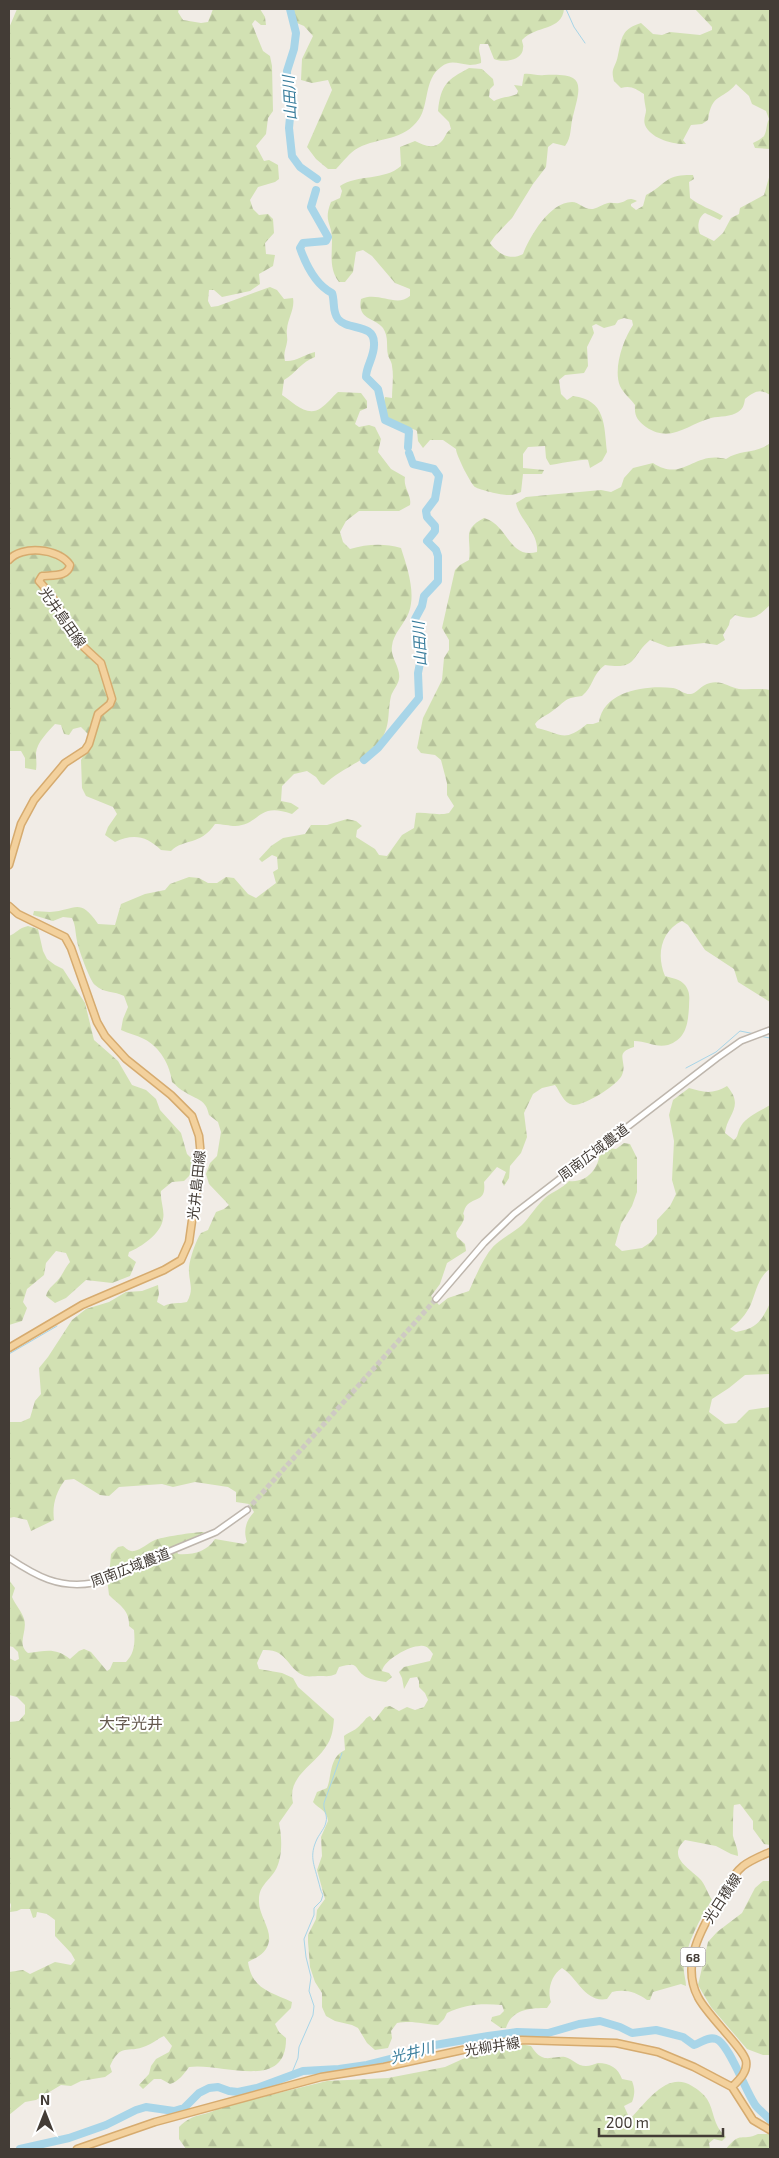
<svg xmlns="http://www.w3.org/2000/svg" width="779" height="2158" font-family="'Exo 2','Noto Sans JP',sans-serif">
<defs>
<pattern id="forest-firs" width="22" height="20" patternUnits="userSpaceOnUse" patternTransform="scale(1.25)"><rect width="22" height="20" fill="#d2e1b3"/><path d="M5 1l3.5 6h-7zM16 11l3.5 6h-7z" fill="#b6c29b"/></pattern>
</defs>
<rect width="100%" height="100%" fill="#f1ece6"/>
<path fill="url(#forest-firs)" d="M17,9H179L178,12L183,20L201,23L208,22L213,9H260L265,17L266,25H261L255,20L252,24L263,51L270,56L272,66L273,111L268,118L266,134L256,146L264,161L269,160L278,165L279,179L275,182L258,187L250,200L253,209L259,215L268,214L273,219L274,233L265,243L266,254L275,255L273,266L259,274L260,284L250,291L222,297L214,290H209L208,301L211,307L218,306L270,287L277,290L284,299L293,298C295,309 288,318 287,329C286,333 288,338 287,342C286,349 283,353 285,361C296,362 305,354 315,352V357C301,362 296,373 284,380L282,395C293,402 307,418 321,408C327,404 332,397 338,392L361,393L367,401V408L360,411L355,424L359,427L369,425L375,427L381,439L378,452L391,469L405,477C403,488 412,495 410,505L399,511H359L346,521L340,532L343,542L350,549C367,544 384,543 401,548C407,567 416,592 409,612C405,623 393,634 392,646C390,658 401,667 399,679C398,685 393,690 391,696C387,714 391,724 381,740C368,762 341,767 324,785L321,784L316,777L307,771L294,774L282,786L281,801L291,803L299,808L292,814C257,801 261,825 235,826C230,826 222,824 215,824C200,846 184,838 171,851L161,850C147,836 133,833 115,842L105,835L108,827L117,814L113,807L86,796L82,788L81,760L93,739L81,727L73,729L69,735L64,734L61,725L55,724C48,732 37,742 36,753C36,759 37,763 36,770L25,768V758L21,751H9V28Z
M292,9H564C562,31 536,25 522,40C522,43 524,45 523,48C523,61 502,63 494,59L488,44H480C477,51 482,56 481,63C478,64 473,65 470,65C458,64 451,59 441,67C424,79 429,105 419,119C404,141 379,137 358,148C350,152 343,162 336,169H328L316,159L307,147L332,90L328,80L312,83L301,80L302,59L313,36L304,26L297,23Z
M695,9H770V149L755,148L753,143C757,141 761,139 764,136C767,131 766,125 769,119L766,111L752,104L749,96L736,84C722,101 712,92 708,120L702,124L691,125L683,140L686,144C673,145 650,138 645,125C643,119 646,115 646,110C645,104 644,100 644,94C636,89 631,85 621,88L614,81C610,67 616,68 618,55C622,38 621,29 641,23L653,34L662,35L670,32L700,35L712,30V27Z
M469,68L482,69L493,79L494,85L490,89L489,97L494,101C504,96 507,98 517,94L518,91L514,85L522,86L524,74C531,73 537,76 544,75C584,73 582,82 573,116C570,127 572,137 565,146L553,143L548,147L546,167L533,184L512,218L495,236L490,243C498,254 510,261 523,254C530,236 550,202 572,202C579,202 584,210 593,209C598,208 603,204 608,203C612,202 615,204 619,203C627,202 627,196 637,201L631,204V206L636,210L643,206L646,195C655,191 661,184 669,179C676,175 685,175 693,175L694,179L689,182L690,198C700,206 711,209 723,216L720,220L705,213C698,217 697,227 700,234L714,241L723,233L731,218L739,214L740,208L764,195L770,174V395C760,388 754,392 745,399C744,405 743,409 738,412C731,417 720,416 711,418C688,424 671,444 646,427C638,421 634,416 635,405C631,399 623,393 620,386C613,369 623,340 633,325L632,320L624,318L618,320L615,325L604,328L596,324L592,326L594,333L587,347L588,366L584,373L565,375L559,380L561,394L567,400L573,396C606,400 604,425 607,452L602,461L590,468L588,460C581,459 559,464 550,465L546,458L545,446L528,447L523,454V468L544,470L542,474H523L521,492C518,493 513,495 510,495C504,496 480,490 475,487C471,484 456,455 456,449L443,440H430L423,448L418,441L417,431C413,428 410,429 405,428C388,423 381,415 385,397L392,398C392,388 394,376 392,366C392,362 389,359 388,355C386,346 389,337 383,328C374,317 357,320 361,299C379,291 396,308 410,296V289L395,283L372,256L363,250L356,252L353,272L345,282H339C329,269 332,255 332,240C332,222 323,222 331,202L340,198L342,191L340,186C358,174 384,181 401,166L400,147L415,141C423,145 433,150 441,142C446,137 445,133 451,129L449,122L438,111C441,84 447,80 469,68Z
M770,443V605C757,617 754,621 735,615L730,620L729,625L723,635L725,640L717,645L704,643L668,647L650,640C630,657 638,670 605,665C591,676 594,686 582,696C562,698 565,703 551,712C544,717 540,717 535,724L537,728C563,734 563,743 587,724H593L599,722C604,690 647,685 673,688C679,689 685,695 691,694C696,694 701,685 710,683C721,680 729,687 739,689C750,690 760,688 770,690V1002L738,982L734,969L705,950L688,925L682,921C661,931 656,955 665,976C672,978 680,979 685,985C691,993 689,999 689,1007C688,1024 686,1039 668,1045C655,1048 647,1041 634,1041V1047C613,1053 628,1061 622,1075C618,1085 584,1106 573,1105C563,1103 560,1091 555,1085L542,1088L533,1094L524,1113L527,1137L521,1153L510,1166L509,1178L504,1186L502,1182L506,1172L497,1167L484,1182C487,1206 470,1194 464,1211C462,1217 465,1212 464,1219C463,1223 458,1229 456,1233L457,1237L465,1244L466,1251L447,1263L440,1284L431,1296L439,1305L448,1298L469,1291C475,1278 485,1253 496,1244C504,1237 514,1232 522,1225C530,1217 535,1207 545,1198C553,1191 562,1189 569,1181C587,1183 598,1169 600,1153L608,1148L616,1149L624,1143L630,1144L637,1158V1192L632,1206L621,1224L615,1245L622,1251L642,1248L651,1242L657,1234V1220L670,1206L676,1194L672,1180L674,1141L669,1115L673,1100L689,1088C705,1093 713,1094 727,1086C745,1107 727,1114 725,1133L734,1140C739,1136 737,1132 741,1126C747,1116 761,1111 770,1105V1269C758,1277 756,1292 751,1304C746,1315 739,1322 730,1329L736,1332C757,1328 761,1322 770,1303V1374L745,1375L729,1388L712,1399L709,1412L725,1424L736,1423L749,1410L770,1407V1845L764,1844L753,1829V1821L740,1804L734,1805C733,1807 733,1834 733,1836C735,1844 738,1848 738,1856L731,1854L716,1846L685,1840C667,1857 688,1867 700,1879C705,1884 708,1894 712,1900C699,1920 687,1942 684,1967C683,1972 686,1980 686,1986L681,1984L653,1992L650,2000H647C636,1992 625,1989 612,1992L607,1999C585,2003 578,1978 562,1968C551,1975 547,1991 551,2002L547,2008C530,2008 512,2009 506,2028H501L491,2021L492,2017L500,2015L504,2011L502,2005C482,2003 465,2004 447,2013L444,2019L438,2025C422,2024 413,2020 397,2023L391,2031L392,2038L388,2048L375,2050L367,2043L358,2028L352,2025L335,2021L326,2016L322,2007V1993L315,1982L310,1967L308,1942V1935L316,1919L317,1910L325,1899L317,1870L322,1856L321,1837L328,1821C327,1810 319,1809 313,1802L317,1792L327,1788C332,1776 329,1757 345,1750L344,1736C349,1732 357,1730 361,1724C365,1721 365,1718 370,1716L374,1721L385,1707L390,1706L399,1711L407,1707L415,1710L424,1707L428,1700L425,1693L419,1687V1681L417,1677L410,1678L404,1689L402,1678L399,1672L404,1667L430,1661L433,1654C430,1650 427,1645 420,1646C409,1646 384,1660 382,1671L389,1673L392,1677L386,1682C379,1681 372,1680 366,1677C352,1668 361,1661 339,1667L336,1674C330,1677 326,1676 320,1676C316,1676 309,1677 305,1676C286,1669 289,1649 263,1650L257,1663L259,1669L282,1673L293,1678L298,1687L334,1719C333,1730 332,1739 325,1748C312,1767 287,1777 293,1803L279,1823C282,1837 283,1858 275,1871C268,1882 259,1886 259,1900C258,1914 271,1928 269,1941C267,1953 258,1957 248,1962C252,1989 270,1992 292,2002L291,2008L275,2024L279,2032L286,2038C287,2093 221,2062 189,2067C184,2074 178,2082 170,2084L161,2079H154L143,2089L139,2085L149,2074L151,2066L156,2059L169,2052L172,2046L164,2036C157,2039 152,2044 146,2046C127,2054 121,2042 110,2066L112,2072L105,2077L81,2081L71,2086L61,2085L36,2100L25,2102L9,2115V1972L23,1970L30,1974L55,1962L71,1965L75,1960L71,1953L55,1936V1920L47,1914L37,1912L36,1917L33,1918L30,1909H21L17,1911L10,1912L11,1905L9,1900V1722L19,1721L25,1714V1705L17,1697L9,1695V1658L15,1661L19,1659L18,1652L13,1647L9,1646V1580L15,1588L12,1597C15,1604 22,1612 24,1619C28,1631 16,1644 28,1653C46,1651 55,1647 70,1659L79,1651L84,1649L91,1652L107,1671L110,1669L113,1662H126C135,1653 135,1642 134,1630L129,1626C130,1610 119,1605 109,1595L106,1570L110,1566L111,1554L118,1547L123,1546C126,1548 129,1552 134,1551C141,1550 148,1543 155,1540C160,1537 201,1531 205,1532L175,1546L178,1554C192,1555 207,1552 215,1539L244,1544L247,1542C243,1530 246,1521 254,1512L249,1504L236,1502V1492L228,1487L195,1482L173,1487L162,1484L119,1487L109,1496L100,1495L74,1479L65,1480C56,1492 52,1505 54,1520L31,1531L27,1520L14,1517L9,1518V1422H21L30,1418L35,1401L41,1394L39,1368L48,1357L72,1320L86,1309L109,1302L126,1292L142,1291L158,1285L159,1294L157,1302L164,1306C171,1302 179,1304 187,1302C195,1288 188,1282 189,1267C190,1258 196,1240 201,1233L208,1230L216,1212L224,1209L229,1205L209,1184L206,1174L210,1163L217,1156L221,1132L218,1122L209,1115C206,1099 197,1100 185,1092C180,1090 176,1085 172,1082C170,1065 160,1047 144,1039C137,1035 129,1034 121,1030L123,1019L128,1007L124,996C115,991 103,993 95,985C90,981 78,948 77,941C75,932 76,926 72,918L63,917L53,921L33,915L34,911C39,911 45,912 50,912C75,911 79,896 98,924L115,925L121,904L145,894L165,890L170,884L189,877L199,878L208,883H217L226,877L234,878L248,894L256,898L276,883L273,872L278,869L277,857L272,855L262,862L259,859L271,846L283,838L305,834L311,825H327L347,819L356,821L362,826L357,830L356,837L375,849L379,855L387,856L402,835L414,828L416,813C428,812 437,816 449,813L454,806L447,795V783L441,760L435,755L421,753L417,748L423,718L442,680L444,658L449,650V640L442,628L455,570L460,565L469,560C472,538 461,530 484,518C509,525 508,559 537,552C539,532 519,520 516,503L526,497L601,490L611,492L621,487L624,478L633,468L653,463C683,483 694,450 726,459C740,449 757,454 770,443Z
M28,926L38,929L43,951L47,959L55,965L63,969L85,1003L94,1040L118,1061L132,1085L146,1090L156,1099L160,1110L181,1133L187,1154L195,1162L193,1172L184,1181L172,1182L161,1191C160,1201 165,1211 163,1219C161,1234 141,1247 129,1252L128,1256L136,1262L130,1276L112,1283L86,1280L66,1298L55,1303L46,1296C48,1287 56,1284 61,1276C64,1271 66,1267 70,1262L66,1253L56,1251L46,1263L44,1275L27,1289L23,1302L27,1308L22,1321L9,1325V936C17,933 18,928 28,926Z
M763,1881H770V2055H763L747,2049L711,2007L698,1985L708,1942L717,1932L742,1913L755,1888Z
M520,2044L531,2046C534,2050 537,2055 542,2057C548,2060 557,2056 565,2057C573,2059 577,2066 586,2066C590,2066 594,2064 598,2063C610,2063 618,2068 622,2079L632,2081C635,2089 635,2094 632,2102L624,2106L628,2115L632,2117C648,2100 668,2071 692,2086C697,2089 704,2094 707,2099C715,2112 712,2124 726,2137L722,2141L714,2139L709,2143L710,2149H186L179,2139V2127C195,2111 204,2118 221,2107L327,2081L388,2078L445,2067L487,2048Z
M758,2134H770V2149H726C741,2130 741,2142 758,2134Z"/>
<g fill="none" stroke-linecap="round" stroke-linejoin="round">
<path stroke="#a8d5e8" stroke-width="1" d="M566,9L574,27L585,43
M759,1036L770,1038
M686,1068L716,1052L740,1031L755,1034
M9,1354L57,1326
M291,2075L298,2058L299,2047L313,2015L314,2006L309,1991L311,1977L306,1957L304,1939L314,1915V1908L321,1901L323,1895C320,1890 320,1886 318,1880C314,1864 309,1856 317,1839C320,1833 325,1828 326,1822C328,1815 323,1810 324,1803L342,1753"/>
<path stroke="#a8d5e8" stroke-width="8" d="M290,9L296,33L294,49L287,71V99L291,107L289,128L292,156L300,167L317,179
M316,190L311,207L328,237L326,241L303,243L300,248C306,265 316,285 332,293C335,301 332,312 338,319C348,331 374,323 374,343C375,356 366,366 366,377L378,389L385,420L409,431L408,447
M364,760L378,748L419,698L418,673L421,658L415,619L422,606L424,596L438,581V556L436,550L427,541L435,531V526L427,517L426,511L435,499L439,476L434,469L413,464L409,453
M20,2149L69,2138L106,2125L136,2110L146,2107L174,2111L184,2108L199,2093L209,2088L218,2087L229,2091L238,2092L257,2088L303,2071L339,2069L367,2065L418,2052L429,2046L488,2036L517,2032L548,2033L579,2024L600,2021L620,2027L632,2033L656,2030L664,2032L683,2037L694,2045C701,2043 708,2036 716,2039C729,2043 746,2093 756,2106C760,2111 766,2115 770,2120"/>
<path stroke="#cec9c3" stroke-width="5" stroke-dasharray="5 2.5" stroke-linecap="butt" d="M247,1510L436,1299"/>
<defs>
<path id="minor" d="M436,1299L484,1243L514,1214L717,1058L741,1041L770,1030
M9,1558C36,1576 59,1589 93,1583L216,1532L247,1510"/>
<path id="major" d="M9,560C21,545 59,548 70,565C68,577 53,575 42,576L39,581L52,596L75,639L101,663L112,699L110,704L98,714L89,744L85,750L65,763L34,800L21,824L9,865
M9,906L18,914L65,937L71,948L97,1022L105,1036L126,1059L171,1095L192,1116L199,1136L201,1157L189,1242L181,1260L164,1270L82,1305L9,1348
M732,2087C739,2080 748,2072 746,2061C744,2049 706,2014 698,1997C680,1963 703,1926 720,1897C727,1886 733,1874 743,1866C751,1860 761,1856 770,1852
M77,2149L155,2122L321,2077L384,2067L490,2044L521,2040L616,2043L658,2052L694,2067L732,2087L753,2120L770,2130"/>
</defs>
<use href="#minor" stroke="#beb6ad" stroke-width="8"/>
<use href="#major" stroke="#d6ab6f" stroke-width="9"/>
<use href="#minor" stroke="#fff" stroke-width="5"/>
<use href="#major" stroke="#f3d19d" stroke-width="6"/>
</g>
<g text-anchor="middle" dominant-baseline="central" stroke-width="4" stroke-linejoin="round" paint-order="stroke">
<rect fill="#fff" stroke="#7b7672" stroke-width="1" x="680.5" y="1947.5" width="25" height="19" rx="4"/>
<g font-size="12" font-weight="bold" fill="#433c36">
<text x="693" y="1957">68</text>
</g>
<g font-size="14" fill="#433c36" stroke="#fff">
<text transform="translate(63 617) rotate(55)">光井島田線</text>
<text transform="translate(593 1152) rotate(-37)">周南広域農道</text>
<text transform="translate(196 1185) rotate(-84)">光井島田線</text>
<text transform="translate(130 1567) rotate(-21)">周南広域農道</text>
<text transform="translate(722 1898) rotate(-57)">光日積線</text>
<text transform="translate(492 2046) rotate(-9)">光柳井線</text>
</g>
<g font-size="15" font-style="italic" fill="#397d9c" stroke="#fff">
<text transform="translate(289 98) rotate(-93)">山田川</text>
<text transform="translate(419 644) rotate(-93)">山田川</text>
<text transform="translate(412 2052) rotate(-15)">光井川</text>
</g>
<g font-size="16" fill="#65594e" stroke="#fff">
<text x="131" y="1722">大字光井</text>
</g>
</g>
<rect width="779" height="2158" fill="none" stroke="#433c36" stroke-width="20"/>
<g transform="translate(45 2113)" stroke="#ffffff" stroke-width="4" paint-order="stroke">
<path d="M0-4L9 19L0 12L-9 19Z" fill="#433c36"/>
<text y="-8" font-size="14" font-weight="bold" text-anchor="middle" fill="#433c36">N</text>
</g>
<path d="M599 2128v8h124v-8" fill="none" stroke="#433c36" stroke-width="2.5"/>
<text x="606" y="2128" font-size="15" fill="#433c36" stroke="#ffffff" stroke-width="4" paint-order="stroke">200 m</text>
</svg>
